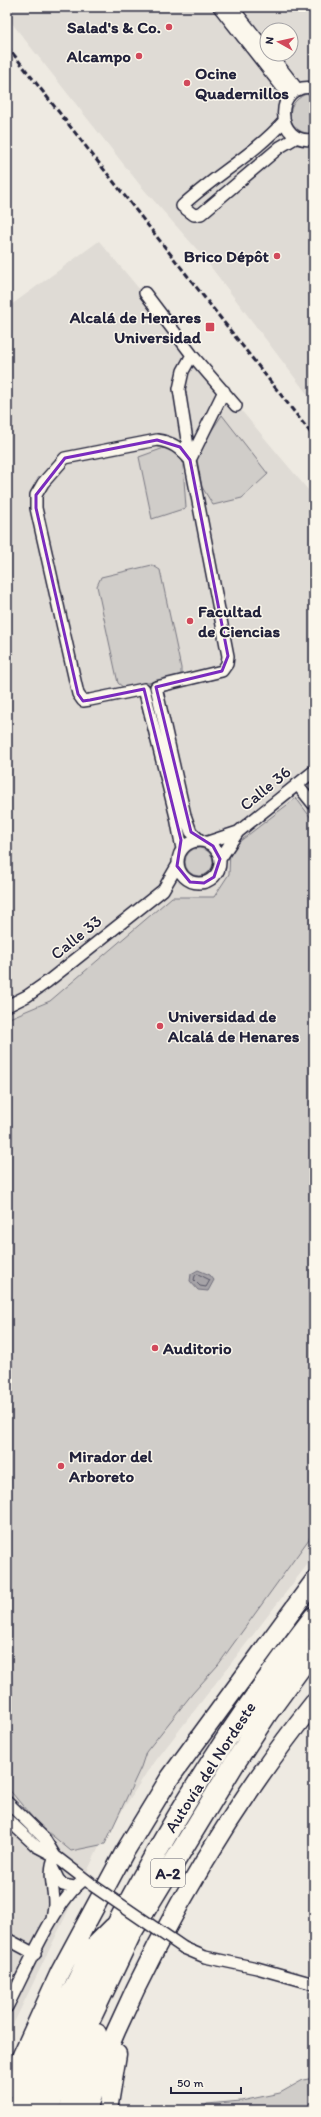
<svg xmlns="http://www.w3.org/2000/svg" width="321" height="2117" font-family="Itim,sans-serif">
<rect width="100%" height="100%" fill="#eeeae2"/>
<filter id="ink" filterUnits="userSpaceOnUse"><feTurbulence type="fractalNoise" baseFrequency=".025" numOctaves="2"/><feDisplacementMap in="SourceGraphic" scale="8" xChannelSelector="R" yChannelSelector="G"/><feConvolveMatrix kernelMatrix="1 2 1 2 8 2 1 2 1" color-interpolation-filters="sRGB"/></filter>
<g filter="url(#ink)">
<path fill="#dfdbd5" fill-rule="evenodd" d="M7,7H314V403L201,254L140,185L7,17ZM267,30H291V54H267Z
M99,241L314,497V1556L147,1772L100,1845L7,2037V308Z"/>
<path fill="#d0cdc9" stroke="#797882" d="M306,94H314V134C287,134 281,105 306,94Z
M222,415L268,474L242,498L213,505L202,487L196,454Z
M164,448L182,451L186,508L152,519L139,457Z
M152,565L160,570L181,668V674L177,677L124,688L118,683L97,586L101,577Z
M296,798L314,822V1532L218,1665L192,1694L146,1752L141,1767L105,1844L71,1851L37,1823L7,1787V1019L50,1001L172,897H214L229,874L230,849Z
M185 862a14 14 0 1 1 28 0a14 14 0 1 1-28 0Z
M314,2078V2110H200L207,2104L241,2101L280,2093L303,2080Z"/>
<path fill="#a6a3a7" stroke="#716f7c" d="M198,1270L210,1275L214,1280L208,1291L198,1290L190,1281L191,1274Z"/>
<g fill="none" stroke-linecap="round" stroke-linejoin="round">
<path stroke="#575666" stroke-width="1" d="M198,1274L210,1280L206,1287L200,1286L194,1280L195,1276Z"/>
<defs>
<path id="minor" d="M219,7L289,96
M232,7L267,51
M270,54L298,90
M314,88C272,81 275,147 314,139
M284,121C256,153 214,176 182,206L194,215L201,214L280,147L297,137
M145,293L192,355L236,406
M190,459L179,389L183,371L192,355
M190,460L224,391
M297,784L314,805
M178 862a21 21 0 1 1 42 0a21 21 0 1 1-42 0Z
M208,842L238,832
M182,849L176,817L144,689L90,700L83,701L78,694L36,508V495L43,483L65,458L157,440C172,442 180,448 190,460L228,656L227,664L222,671L156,687L185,815L191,832L200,840
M220,859L238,832L314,771
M7,1006L27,996L47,982L163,890L177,866
M7,1802L44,1838L55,1856
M7,1819L36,1846L55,1856L90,1883
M52,1867L58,1879L63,1885L74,1887
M52,1918C53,1913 54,1908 54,1903C54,1886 47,1873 55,1856
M7,1939L35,1954
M184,1948L205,1957L257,1968L314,1984
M7,2007C25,1973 55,1900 84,1880"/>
<path id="trunk" d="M7,2088L60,1972L124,1853L169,1779L314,1581
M15,2110L40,2054L93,1947L113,1927
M68,2110L97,2033
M87,2110C96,2084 105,2056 116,2031C166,1918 237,1799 314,1703
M108,2110L117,2054"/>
<path id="motorway" d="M27,2110C44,2069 64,2029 84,1990C148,1858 224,1732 314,1617
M47,2110L131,1933L234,1764L268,1712L314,1649"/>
</defs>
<use href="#minor" stroke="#22223b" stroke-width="14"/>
<use href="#trunk" stroke="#22223b" stroke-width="21"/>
<use href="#motorway" stroke="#22223b" stroke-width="23"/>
<use href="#minor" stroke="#fbf7ec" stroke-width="11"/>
<use href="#trunk" stroke="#fbf7ec" stroke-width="18"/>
<use href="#motorway" stroke="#fbf7ec" stroke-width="20"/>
<path stroke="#22223b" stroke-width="3" stroke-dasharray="6 3" stroke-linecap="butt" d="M7,46L314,437"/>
<defs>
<path id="minor-bridge" d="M92,1885L184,1948"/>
</defs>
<use href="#minor-bridge" stroke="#22223b" stroke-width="14" stroke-linecap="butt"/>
<use href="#minor-bridge" stroke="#fbf7ec" stroke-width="11"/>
</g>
</g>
<path fill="none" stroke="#7b2cbf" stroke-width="3" stroke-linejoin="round" d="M157,440L180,447L190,460L228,656L222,671L156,687L191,832L213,846L220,859L214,877L204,883L190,882L177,866L181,840L144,689L90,700L83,701L78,694L36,508V495L65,458Z"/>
<g fill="#d1495b" stroke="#fbf7ec" stroke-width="1.5">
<circle cx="169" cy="27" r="4"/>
<circle cx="139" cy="56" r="4"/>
<circle cx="187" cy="83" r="4"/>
<circle cx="277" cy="256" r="4"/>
<rect x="205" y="322" width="10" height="10" rx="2"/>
<circle cx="190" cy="621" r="4"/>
<circle cx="160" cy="1026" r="4"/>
<circle cx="155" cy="1348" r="4"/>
<circle cx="61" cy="1466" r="4"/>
</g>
<g text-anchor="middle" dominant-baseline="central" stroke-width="3" stroke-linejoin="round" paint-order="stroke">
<rect fill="#fbf7ec" stroke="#636270" stroke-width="1" x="151" y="1859" width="34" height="28" rx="3"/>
<g font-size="16" font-weight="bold" fill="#22223b">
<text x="168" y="1873">A-2</text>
</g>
<g font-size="17" font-weight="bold" fill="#22223b" stroke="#fbf7ec" text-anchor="start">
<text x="161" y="27" text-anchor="end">Salad's &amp; Co.</text>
<text x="131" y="56" text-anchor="end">Alcampo</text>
<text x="195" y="73">Ocine<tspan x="195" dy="20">Quadernillos</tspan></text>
<text x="269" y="256" text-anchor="end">Brico Dépôt</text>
<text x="201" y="317" text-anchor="end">Alcalá de Henares<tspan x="201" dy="20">Universidad</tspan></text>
<text x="198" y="611">Facultad<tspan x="198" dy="20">de Ciencias</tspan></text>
<text x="168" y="1016">Universidad de<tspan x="168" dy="20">Alcalá de Henares</tspan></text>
<text x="163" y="1348">Auditorio</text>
<text x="69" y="1456">Mirador del<tspan x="69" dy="20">Arboreto</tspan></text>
</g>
<g font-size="17" fill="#22223b" stroke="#fbf7ec">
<text transform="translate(265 788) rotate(-39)">Calle 36</text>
<text transform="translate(76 937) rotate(-39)">Calle 33</text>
<text transform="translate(210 1767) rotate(-57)">Autovía del Nordeste</text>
</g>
</g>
<rect width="321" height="2117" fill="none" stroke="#fbf7ec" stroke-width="24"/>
<rect x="12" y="12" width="297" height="2093" fill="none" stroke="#22223b" stroke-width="1.5" filter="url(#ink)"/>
<g transform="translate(279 42) rotate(278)"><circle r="19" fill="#fbf7ec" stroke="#a4a2a5"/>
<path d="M0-3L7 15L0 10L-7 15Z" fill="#d1495b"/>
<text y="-6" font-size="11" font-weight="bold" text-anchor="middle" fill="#22223b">N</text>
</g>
<path d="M171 2087v6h70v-6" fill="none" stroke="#22223b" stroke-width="2"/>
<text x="177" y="2087" font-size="12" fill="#22223b" stroke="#fbf7ec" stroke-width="3" paint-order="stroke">50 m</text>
</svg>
